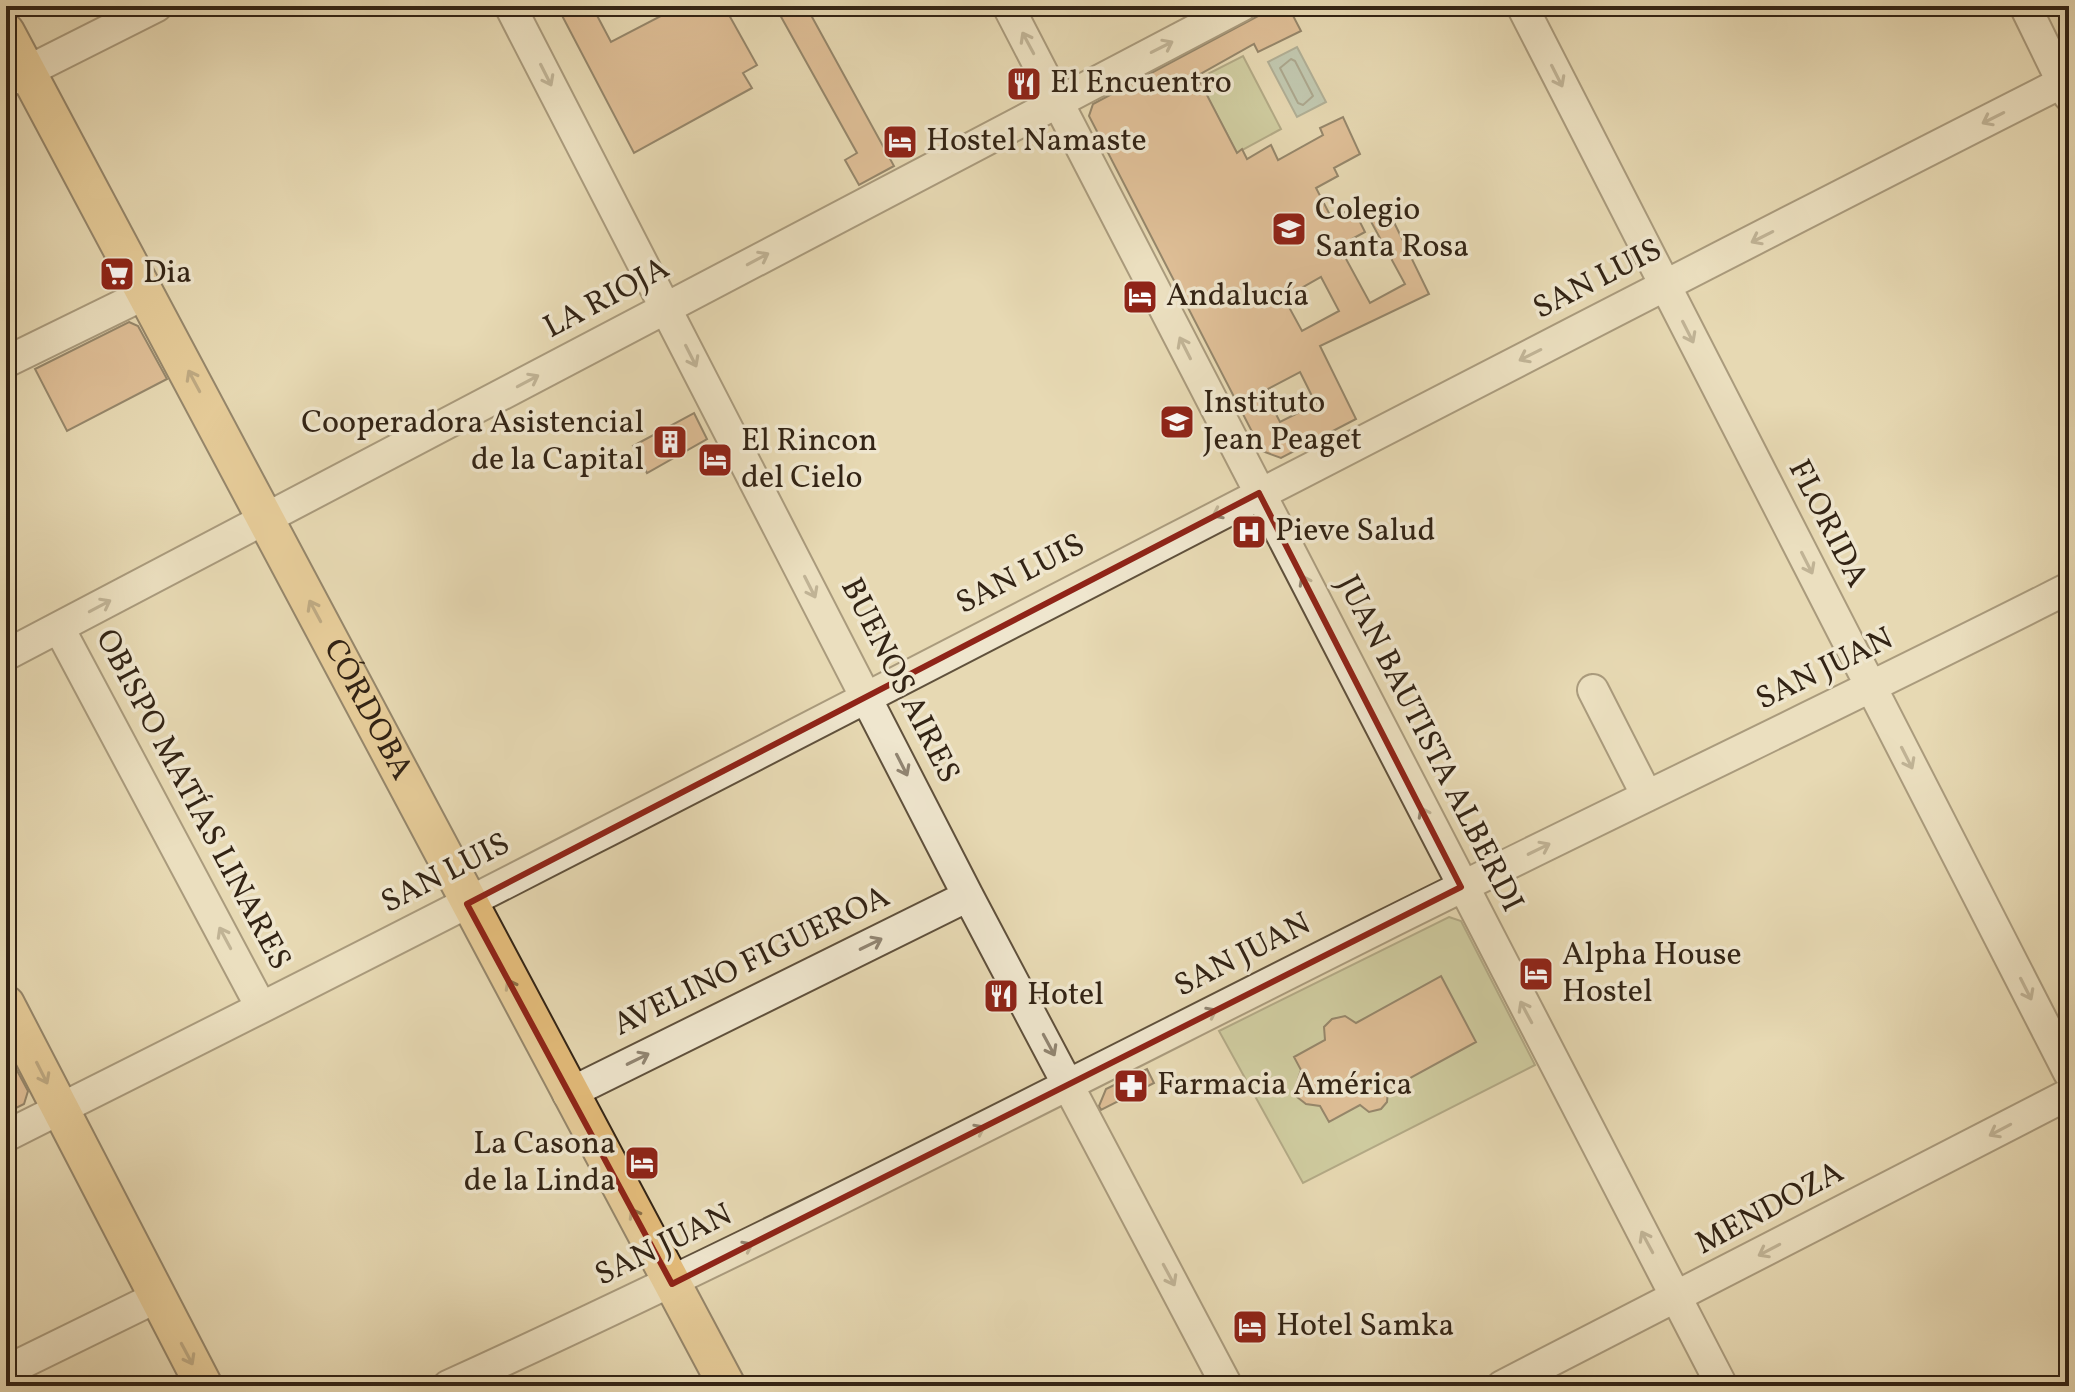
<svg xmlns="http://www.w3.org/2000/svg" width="2075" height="1392" font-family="Vollkorn,serif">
<rect width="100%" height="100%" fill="#e7d9b3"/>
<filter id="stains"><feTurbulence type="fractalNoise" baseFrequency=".0025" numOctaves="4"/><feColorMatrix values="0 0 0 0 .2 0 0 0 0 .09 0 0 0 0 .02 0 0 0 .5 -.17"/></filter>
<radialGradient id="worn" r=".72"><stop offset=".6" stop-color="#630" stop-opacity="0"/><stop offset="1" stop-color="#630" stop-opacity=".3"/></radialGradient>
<path fill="#b4bf8d" stroke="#747251" stroke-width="2" d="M1243,56L1281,129L1237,153L1198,79Z
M1449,917L1461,921L1535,1065L1303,1183L1219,1031Z"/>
<path fill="#97b9b2" stroke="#6f7d73" stroke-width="2" d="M1297,47L1326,102L1297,117L1268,62Z"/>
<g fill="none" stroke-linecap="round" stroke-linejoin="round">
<path stroke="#656e64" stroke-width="2" d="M1291,59L1295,61L1313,96L1303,105L1298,103L1280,68Z"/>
</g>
<path fill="#d4a075" stroke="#332415" stroke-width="2" fill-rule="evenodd" d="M557,6H592L611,42L680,6H724L757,65L743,73L752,88L634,153Z
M775,6H806L894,166L859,185L845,160L857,153Z
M1277,6H1288L1301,31L1258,52L1254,44L1197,76L1237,153L1242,149L1247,159L1271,145L1278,160L1323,135L1320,128L1343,117L1360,154L1334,168L1338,176L1316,188L1332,219L1353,208L1365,232L1339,246L1370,303L1405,284L1369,218L1387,208L1429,294L1320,346L1356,419L1281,458L1262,451L1089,116L1093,104ZM1321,277L1339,311L1302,331L1284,298ZM1300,372L1316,404L1280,422L1264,391Z
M129,322L138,326L167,379L67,431L35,369Z
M694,413L707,439L647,473L633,446Z
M1441,976L1476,1042L1388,1090L1387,1102L1381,1109L1369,1112L1360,1105L1329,1122L1320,1106L1306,1104L1297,1097L1295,1088L1301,1070L1294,1057L1325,1040L1324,1027L1332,1019L1345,1016L1356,1023Z
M6,1050L28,1091L24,1104L6,1113Z
M1147,1069L1154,1083L1101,1110L1099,1106L1106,1089Z"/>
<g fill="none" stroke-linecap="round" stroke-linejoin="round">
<defs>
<path id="minor" d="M510,6L968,896L1227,1386
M1008,6L1722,1386
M1522,6L2069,1073
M2025,6L2069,96
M6,82L157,6
M6,362L147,293
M59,628L261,1007
M6,655L1241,6
M1593,690L1647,796
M568,1094L968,896
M6,1136C697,791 1380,428 2069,79
M6,1371L157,1297
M448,1386C762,1243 1068,1084 1377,929C1607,814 1840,704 2069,588
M1502,1386L2069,1094"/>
<g id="major">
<path id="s1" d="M6,32L727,1386"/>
<path d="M6,1004L204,1386"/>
</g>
</defs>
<use href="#minor" stroke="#60513c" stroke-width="34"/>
<use href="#major" stroke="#332415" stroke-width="40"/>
<use href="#minor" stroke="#efe6ce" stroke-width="30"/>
<use href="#major" stroke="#e4bc7a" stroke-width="36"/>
</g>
<defs><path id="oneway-shaft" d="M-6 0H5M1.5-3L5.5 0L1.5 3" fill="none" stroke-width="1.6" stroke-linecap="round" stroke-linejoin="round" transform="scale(2)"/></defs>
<g stroke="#918572">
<use href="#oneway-shaft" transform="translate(1028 43) rotate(-118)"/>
<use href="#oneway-shaft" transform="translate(1162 47) rotate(-27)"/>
<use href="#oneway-shaft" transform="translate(546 75) rotate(63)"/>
<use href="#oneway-shaft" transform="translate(1557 76) rotate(63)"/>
<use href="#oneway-shaft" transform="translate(1993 118) rotate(153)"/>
<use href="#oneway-shaft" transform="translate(1762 237) rotate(153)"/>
<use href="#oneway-shaft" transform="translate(758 259) rotate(-28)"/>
<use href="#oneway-shaft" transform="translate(1688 332) rotate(63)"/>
<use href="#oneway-shaft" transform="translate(1185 348) rotate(-117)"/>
<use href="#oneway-shaft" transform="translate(1530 355) rotate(153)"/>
<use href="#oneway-shaft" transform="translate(691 356) rotate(63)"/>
<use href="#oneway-shaft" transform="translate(528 381) rotate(-28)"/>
<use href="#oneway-shaft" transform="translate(1223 511) rotate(153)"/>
<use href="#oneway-shaft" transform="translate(1807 563) rotate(63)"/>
<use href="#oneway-shaft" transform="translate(1307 586) rotate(-117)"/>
<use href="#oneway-shaft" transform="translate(810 587) rotate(63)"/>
<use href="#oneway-shaft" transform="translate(100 606) rotate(-28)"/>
<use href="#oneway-shaft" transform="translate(1907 758) rotate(63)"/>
<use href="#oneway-shaft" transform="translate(902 765) rotate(63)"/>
<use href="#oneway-shaft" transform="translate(1426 818) rotate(-117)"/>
<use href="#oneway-shaft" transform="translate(1539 849) rotate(-26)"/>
<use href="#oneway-shaft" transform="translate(225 938) rotate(-118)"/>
<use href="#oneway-shaft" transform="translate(871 944) rotate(-26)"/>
<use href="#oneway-shaft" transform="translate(2026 989) rotate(63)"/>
<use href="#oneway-shaft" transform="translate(1526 1012) rotate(-118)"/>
<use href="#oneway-shaft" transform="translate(1206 1015) rotate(-27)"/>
<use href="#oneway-shaft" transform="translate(1049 1045) rotate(62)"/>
<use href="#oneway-shaft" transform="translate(638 1059) rotate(-26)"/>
<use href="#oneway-shaft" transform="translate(2000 1130) rotate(152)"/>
<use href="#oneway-shaft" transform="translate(974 1132) rotate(-27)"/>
<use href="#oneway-shaft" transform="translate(1647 1242) rotate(-118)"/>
<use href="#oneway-shaft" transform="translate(742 1249) rotate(-27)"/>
<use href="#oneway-shaft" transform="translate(1769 1250) rotate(152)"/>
<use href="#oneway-shaft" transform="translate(1169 1275) rotate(62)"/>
</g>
<g stroke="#8c7048">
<use href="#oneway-shaft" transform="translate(194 381) rotate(-118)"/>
<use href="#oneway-shaft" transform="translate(315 611) rotate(-118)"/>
<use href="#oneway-shaft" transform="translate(513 990) rotate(-118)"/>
<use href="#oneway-shaft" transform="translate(42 1073) rotate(63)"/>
<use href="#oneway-shaft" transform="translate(637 1219) rotate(-119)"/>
<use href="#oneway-shaft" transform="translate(187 1354) rotate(62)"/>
</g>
<path d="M0 0H2075V1392H0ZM1259,493L1461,887L672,1284L467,904Z" fill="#e7d9b3" fill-opacity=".55" fill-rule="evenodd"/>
<path fill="none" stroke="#8f2418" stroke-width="6" stroke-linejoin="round" d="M1259,493L1461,887L672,1284L467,904Z"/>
<defs>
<symbol id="restaurant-square" viewBox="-11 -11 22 22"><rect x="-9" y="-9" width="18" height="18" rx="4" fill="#8f2418" stroke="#efe6ce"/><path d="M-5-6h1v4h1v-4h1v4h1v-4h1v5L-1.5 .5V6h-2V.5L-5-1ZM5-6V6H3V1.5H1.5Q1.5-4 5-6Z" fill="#fff"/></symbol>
<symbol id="hotel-square" viewBox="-11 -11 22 22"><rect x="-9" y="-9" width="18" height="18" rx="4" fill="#8f2418" stroke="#efe6ce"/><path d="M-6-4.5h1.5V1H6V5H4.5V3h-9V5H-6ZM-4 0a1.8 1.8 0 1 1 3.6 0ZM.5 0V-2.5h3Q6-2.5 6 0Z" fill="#fff"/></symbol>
<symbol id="school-square" viewBox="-11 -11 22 22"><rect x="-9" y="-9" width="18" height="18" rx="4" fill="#8f2418" stroke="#efe6ce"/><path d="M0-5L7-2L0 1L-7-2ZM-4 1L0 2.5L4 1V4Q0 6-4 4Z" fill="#fff"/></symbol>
<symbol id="supermarket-square" viewBox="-11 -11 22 22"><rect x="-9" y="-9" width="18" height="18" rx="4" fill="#8f2418" stroke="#efe6ce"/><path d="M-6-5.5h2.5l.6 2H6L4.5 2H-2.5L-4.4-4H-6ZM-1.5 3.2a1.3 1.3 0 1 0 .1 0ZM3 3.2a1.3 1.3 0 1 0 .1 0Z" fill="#fff"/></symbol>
<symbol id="building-square" viewBox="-11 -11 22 22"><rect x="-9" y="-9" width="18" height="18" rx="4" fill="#8f2418" stroke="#efe6ce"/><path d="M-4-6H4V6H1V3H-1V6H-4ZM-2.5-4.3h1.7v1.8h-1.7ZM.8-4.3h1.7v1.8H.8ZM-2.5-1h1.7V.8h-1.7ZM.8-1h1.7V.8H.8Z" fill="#fff"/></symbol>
<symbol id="hospital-square" viewBox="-11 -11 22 22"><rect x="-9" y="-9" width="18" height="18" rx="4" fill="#8f2418" stroke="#efe6ce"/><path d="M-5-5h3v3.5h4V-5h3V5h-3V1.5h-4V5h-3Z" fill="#fff"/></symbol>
<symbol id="pharmacy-square" viewBox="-11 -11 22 22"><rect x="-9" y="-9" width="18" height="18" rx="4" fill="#8f2418" stroke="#efe6ce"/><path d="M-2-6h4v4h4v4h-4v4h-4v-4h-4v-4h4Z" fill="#fff"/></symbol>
</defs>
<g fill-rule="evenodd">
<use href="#restaurant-square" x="1004" y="64" width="40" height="40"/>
<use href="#hotel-square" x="880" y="122" width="40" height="40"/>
<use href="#school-square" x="1269" y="209" width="40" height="40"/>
<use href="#supermarket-square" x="97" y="254" width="40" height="40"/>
<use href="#hotel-square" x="1120" y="277" width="40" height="40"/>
<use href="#school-square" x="1157" y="402" width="40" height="40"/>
<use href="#building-square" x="650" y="422" width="40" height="40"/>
<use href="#hotel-square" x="695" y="440" width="40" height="40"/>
<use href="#hospital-square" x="1229" y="512" width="40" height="40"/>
<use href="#hotel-square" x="1516" y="954" width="40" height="40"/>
<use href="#restaurant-square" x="981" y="976" width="40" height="40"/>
<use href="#pharmacy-square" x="1111" y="1066" width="40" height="40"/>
<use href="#hotel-square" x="622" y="1143" width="40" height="40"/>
<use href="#hotel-square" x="1230" y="1307" width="40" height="40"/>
</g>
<g text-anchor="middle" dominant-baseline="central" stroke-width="7" stroke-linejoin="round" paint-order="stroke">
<g font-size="32" fill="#332415" stroke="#efe6ce" text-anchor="start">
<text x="1050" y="84">El Encuentro</text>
<text x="926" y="142">Hostel Namaste</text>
<text x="1315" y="211">Colegio<tspan x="1315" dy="37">Santa Rosa</tspan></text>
<text x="143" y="274">Dia</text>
<text x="1166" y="297">Andalucía</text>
<text x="1203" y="404">Instituto<tspan x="1203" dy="37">Jean Peaget</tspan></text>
<text x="644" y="424" text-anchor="end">Cooperadora Asistencial<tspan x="644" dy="37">de la Capital</tspan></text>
<text x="741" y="442">El Rincon<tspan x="741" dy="37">del Cielo</tspan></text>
<text x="1275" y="532">Pieve Salud</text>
<text x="1562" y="956">Alpha House<tspan x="1562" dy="37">Hostel</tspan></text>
<text x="1027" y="996">Hotel</text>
<text x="1157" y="1086">Farmacia América</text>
<text x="616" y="1145" text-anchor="end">La Casona<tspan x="616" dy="37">de la Linda</tspan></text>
<text x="1276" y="1327">Hotel Samka</text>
</g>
<g font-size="32" fill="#332415" stroke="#efe6ce">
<text transform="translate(1598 280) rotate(-27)">SAN LUIS</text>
<text transform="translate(607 299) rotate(-28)">LA RIOJA</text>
<text transform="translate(1827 524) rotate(63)">FLORIDA</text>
<text transform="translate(1021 575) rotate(-27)">SAN LUIS</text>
<text transform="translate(1825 670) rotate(-26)">SAN JUAN</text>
<text transform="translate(899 681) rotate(63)">BUENOS AIRES</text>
<text stroke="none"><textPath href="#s1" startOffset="768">CÓRDOBA</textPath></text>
<text transform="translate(1429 744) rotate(63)">JUAN BAUTISTA ALBERDI</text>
<text transform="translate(192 800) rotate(62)">OBISPO MATÍAS LINARES</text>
<text transform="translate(446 874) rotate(-27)">SAN LUIS</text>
<text transform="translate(1243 956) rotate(-27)">SAN JUAN</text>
<text transform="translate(752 962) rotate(-26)">AVELINO FIGUEROA</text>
<text transform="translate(1770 1209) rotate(-28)">MENDOZA</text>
<text transform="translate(664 1246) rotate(-26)">SAN JUAN</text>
</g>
</g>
<rect width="2075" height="1392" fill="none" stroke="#e7d9b3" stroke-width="32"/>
<rect x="8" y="8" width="2059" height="1376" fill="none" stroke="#332415" stroke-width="4"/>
<rect x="16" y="16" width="2043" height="1360" fill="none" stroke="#332415" stroke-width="2"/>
<rect width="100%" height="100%" filter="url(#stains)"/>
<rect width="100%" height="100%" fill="url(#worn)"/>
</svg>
